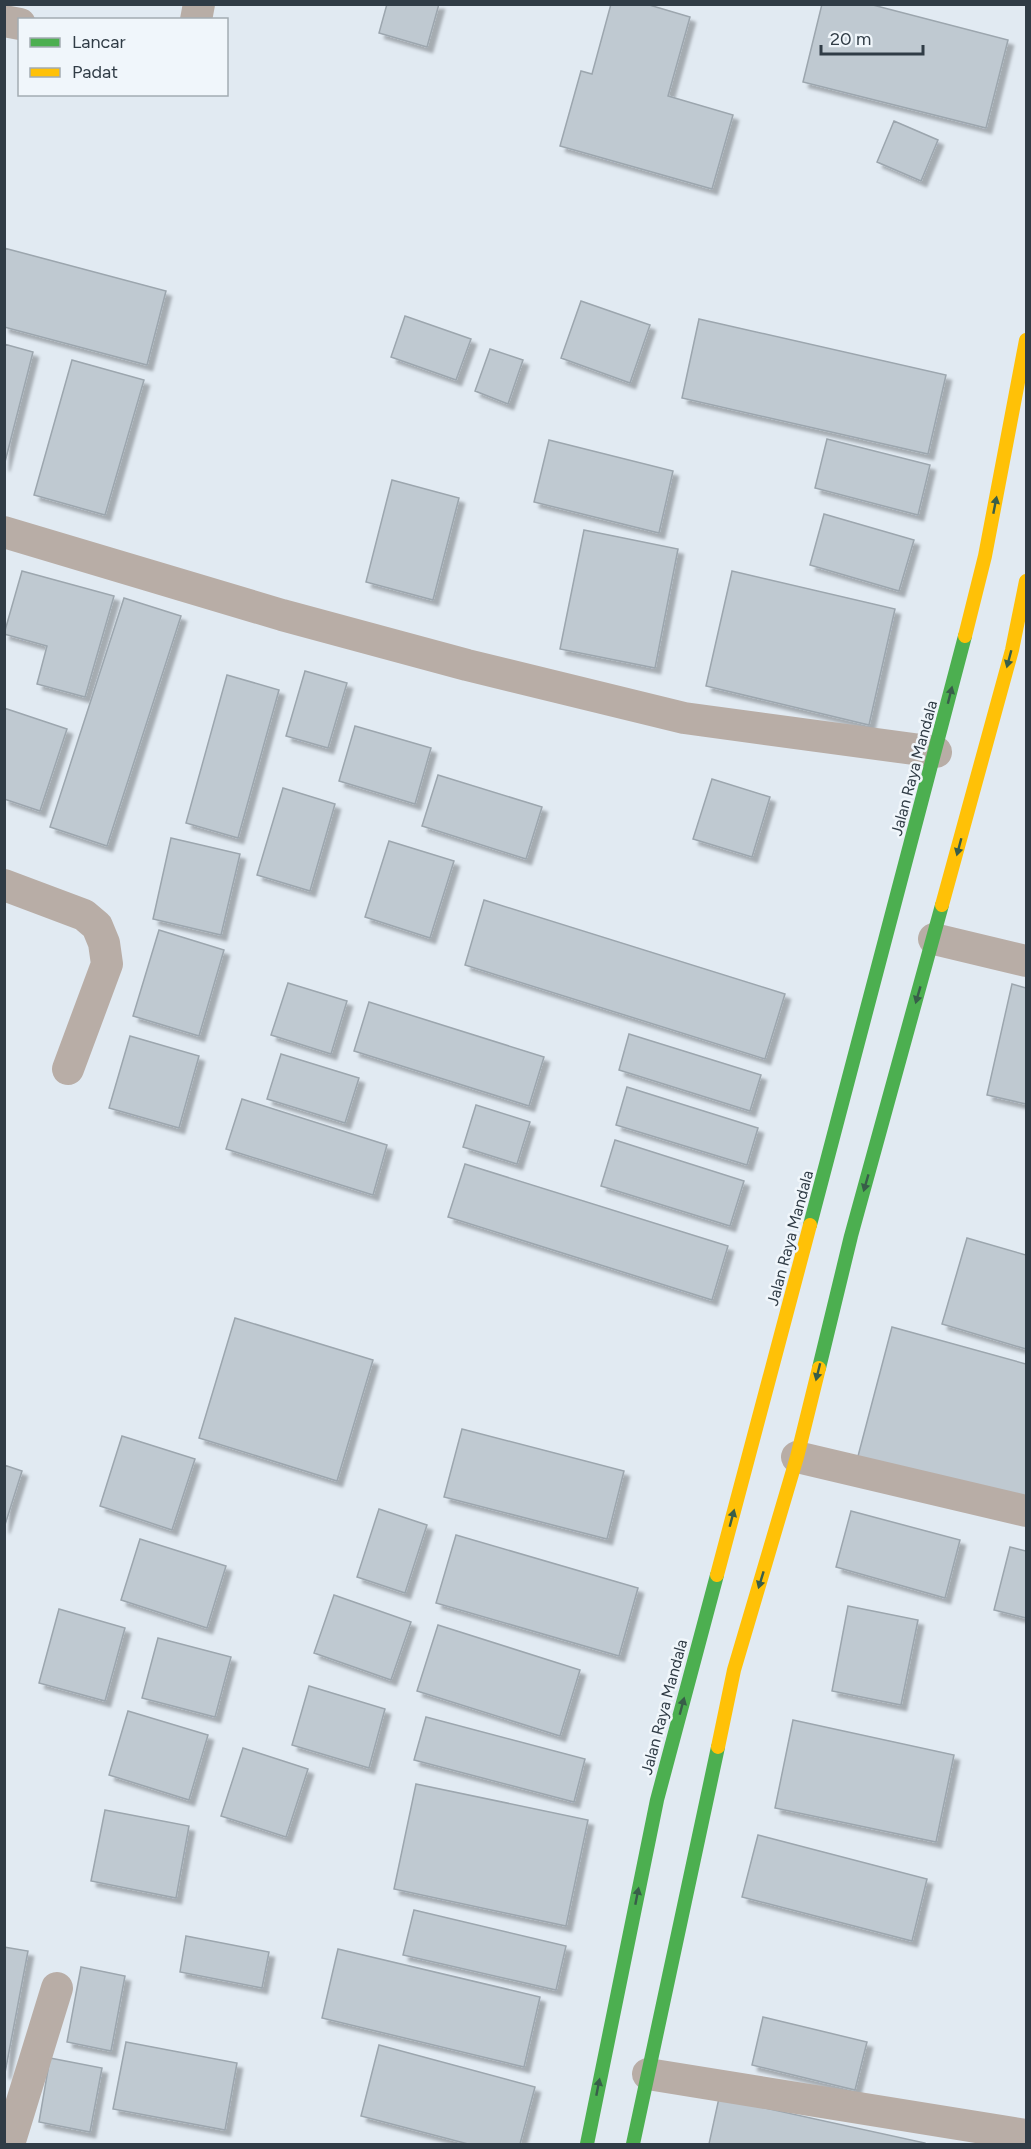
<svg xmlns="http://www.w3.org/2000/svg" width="1031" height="2149" font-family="Figtree,sans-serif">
<defs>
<filter id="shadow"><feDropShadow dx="5.5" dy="5.5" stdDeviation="1.5" flood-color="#0004"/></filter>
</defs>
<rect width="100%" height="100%" fill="#e1eaf2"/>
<path fill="#bfc9d1" stroke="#9ca6ae" stroke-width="1.5" filter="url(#shadow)" d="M387,4H439L427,47L379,33Z
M611,4H646L690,17L668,96L733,115L712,189L560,146L581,71L592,74Z
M822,4H869L1008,40L986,128L803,82Z
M894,121L938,140L921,181L877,162Z
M4,248L166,291L147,365L4,327Z
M581,301L650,325L630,383L561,358Z
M405,316L471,339L456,380L391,357Z
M699,319L946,375L928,454L682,398Z
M4,344L33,352L4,466Z
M490,349L523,360L508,404L475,391Z
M72,360L144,380L105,515L34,495Z
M827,439L930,465L918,515L815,488Z
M549,440L673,471L659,533L534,502Z
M392,480L459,498L433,600L366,582Z
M824,514L914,540L899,591L810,565Z
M584,530L678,549L655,668L560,649Z
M22,571L114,596L85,697L37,684L47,646L4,634Z
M732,571L895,609L869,725L706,686Z
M124,598L181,616L107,846L50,827Z
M305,671L347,683L328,748L286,736Z
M227,675L279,690L238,838L186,823Z
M4,708L67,729L40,811L4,799Z
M355,726L431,748L415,804L339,781Z
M438,775L542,807L526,859L422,826Z
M712,779L770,797L752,857L693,839Z
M283,788L335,804L310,891L257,875Z
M171,838L240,854L221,935L153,919Z
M389,841L454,861L430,938L365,917Z
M484,900L785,994L765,1059L465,965Z
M159,930L224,950L199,1036L133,1016Z
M288,983L347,1001L331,1054L271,1035Z
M1012,984L1026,988V1104L987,1095Z
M369,1002L544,1057L529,1106L354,1051Z
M629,1034L761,1075L750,1111L619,1070Z
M130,1036L199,1056L179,1128L109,1108Z
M281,1054L359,1078L345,1123L267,1099Z
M627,1087L758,1128L747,1165L616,1125Z
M242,1099L387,1145L373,1195L226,1149Z
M476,1105L530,1122L517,1164L463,1147Z
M615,1140L744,1181L730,1226L601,1186Z
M465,1164L728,1246L712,1300L448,1217Z
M967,1238L1026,1255V1349L942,1324Z
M235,1318L373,1360L337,1481L199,1438Z
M892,1327L1026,1364V1506L857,1460Z
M462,1429L624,1471L607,1539L444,1497Z
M122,1436L195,1459L172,1530L100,1506Z
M4,1465L22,1471L4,1528Z
M379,1509L427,1525L405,1593L357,1577Z
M851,1511L960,1540L945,1598L836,1567Z
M456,1535L638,1588L619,1656L436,1603Z
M140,1539L226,1566L207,1628L121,1600Z
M1010,1547L1026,1551V1618L994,1610Z
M334,1595L411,1622L391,1680L314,1653Z
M848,1606L918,1620L901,1705L832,1691Z
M59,1609L125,1628L105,1701L39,1683Z
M438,1625L580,1670L560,1736L417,1691Z
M158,1638L231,1657L215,1717L142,1698Z
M309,1686L385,1709L369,1768L292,1745Z
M128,1711L208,1735L189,1800L109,1775Z
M426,1717L585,1759L574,1802L414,1760Z
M793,1720L954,1755L936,1842L775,1808Z
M243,1748L308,1769L286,1837L221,1816Z
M416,1784L588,1820L566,1926L394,1889Z
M105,1810L189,1826L176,1898L91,1881Z
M758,1835L927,1879L912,1941L742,1897Z
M414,1910L566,1946L556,1990L403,1955Z
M186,1936L269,1952L262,1988L180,1972Z
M4,1947L28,1951L5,2073H4Z
M338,1949L540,1997L524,2067L322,2018Z
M81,1967L125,1976L111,2051L67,2042Z
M763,2017L867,2042L855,2090L752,2065Z
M126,2042L237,2063L225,2130L113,2109Z
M379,2045L535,2087L520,2144H468L361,2116Z
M50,2058L102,2068L90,2132L39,2122Z
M719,2098L925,2143V2144H709Z"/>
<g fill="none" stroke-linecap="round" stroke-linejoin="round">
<path stroke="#b8ada6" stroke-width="32" d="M196,20L199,4
M4,21L20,24
M4,532L282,615L467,665L684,718L936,752
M4,885L84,915L97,926L104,943L107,964L68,1069
M934,939L1026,961
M797,1457L1026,1511
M648,2074L1026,2135
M9,2144L57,1988"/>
<path stroke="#4caf50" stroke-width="14" d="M810,1225L965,636
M819,1368L851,1236L942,905
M587,2144L657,1800L717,1575
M633,2144L718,1747"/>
<path stroke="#ffc107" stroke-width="14" d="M965,636L985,556L1026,340
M942,905L1012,650L1026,581
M717,1575L810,1225
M718,1747L734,1670L797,1457L819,1368"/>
</g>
<defs><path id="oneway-solid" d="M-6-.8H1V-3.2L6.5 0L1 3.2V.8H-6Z" transform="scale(1.5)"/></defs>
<g fill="#385e49">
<use href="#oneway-solid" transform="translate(995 505) rotate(-79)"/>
<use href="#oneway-solid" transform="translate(1009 659) rotate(105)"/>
<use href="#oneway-solid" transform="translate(950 695) rotate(-76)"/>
<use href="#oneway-solid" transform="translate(959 847) rotate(105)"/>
<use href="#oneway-solid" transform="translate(918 995) rotate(106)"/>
<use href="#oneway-solid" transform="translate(866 1183) rotate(106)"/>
<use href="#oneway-solid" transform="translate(818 1372) rotate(104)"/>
<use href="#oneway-solid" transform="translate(732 1518) rotate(-75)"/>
<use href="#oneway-solid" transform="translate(761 1580) rotate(107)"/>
<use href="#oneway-solid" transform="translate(682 1706) rotate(-75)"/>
<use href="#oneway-solid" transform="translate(637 1896) rotate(-79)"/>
<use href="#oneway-solid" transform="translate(598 2087) rotate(-79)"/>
</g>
<g text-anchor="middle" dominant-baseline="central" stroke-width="5" stroke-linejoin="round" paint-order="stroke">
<g font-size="16" fill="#303c46" stroke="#f0f6fb">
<text transform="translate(914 768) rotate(-75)">Jalan Raya Mandala</text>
<text transform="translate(790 1238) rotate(-75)">Jalan Raya Mandala</text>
<text transform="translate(664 1707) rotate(-75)">Jalan Raya Mandala</text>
</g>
</g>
<rect width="1031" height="2149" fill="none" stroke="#303c46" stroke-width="12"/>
<rect x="18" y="18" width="210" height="78" fill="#f0f6fb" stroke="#a3acb3" stroke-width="1.5"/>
<rect x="30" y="38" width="30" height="9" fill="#4caf50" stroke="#a3acb3" stroke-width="1.5"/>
<text x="72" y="48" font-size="18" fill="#303c46">Lancar</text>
<rect x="30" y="68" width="30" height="9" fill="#ffc107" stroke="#a3acb3" stroke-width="1.5"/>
<text x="72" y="78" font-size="18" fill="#303c46">Padat</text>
<path d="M821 45v9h102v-9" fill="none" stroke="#303c46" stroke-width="3"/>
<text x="830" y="45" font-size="18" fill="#303c46" stroke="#f0f6fb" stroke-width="4.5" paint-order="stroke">20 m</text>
</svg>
